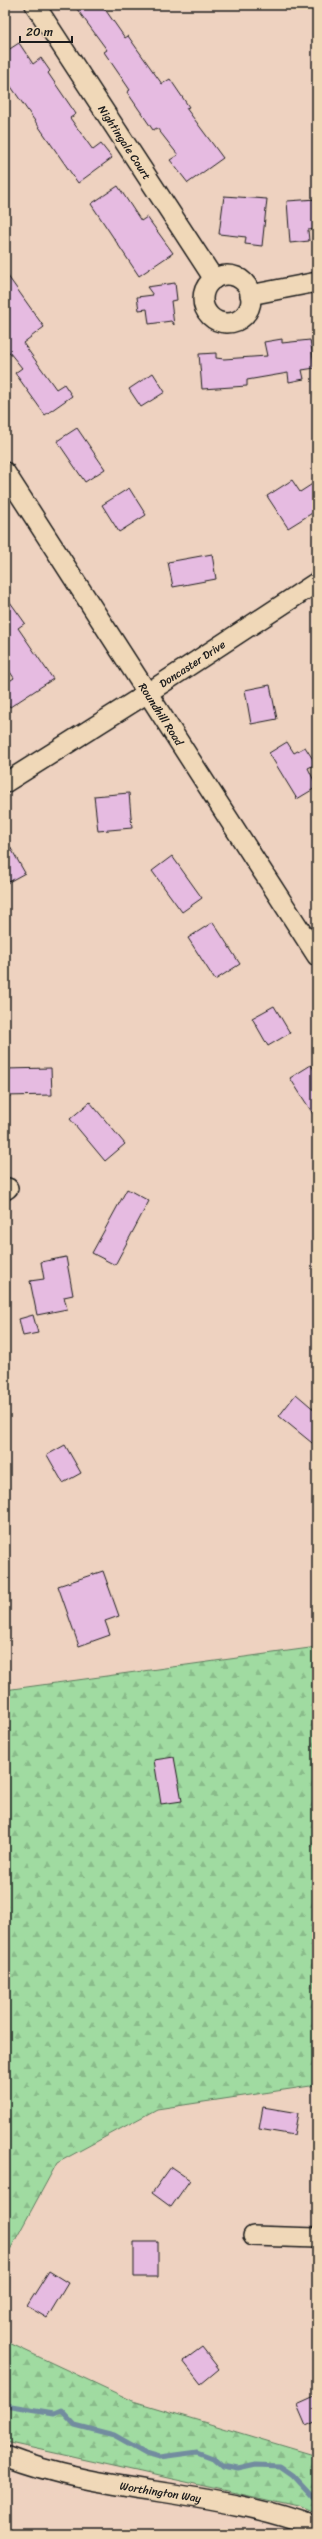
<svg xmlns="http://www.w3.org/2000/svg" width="322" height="2539" font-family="Sriracha,sans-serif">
<defs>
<pattern id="forest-firs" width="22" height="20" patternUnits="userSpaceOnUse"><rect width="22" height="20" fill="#a0dba1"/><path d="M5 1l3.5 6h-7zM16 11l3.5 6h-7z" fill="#89bb8a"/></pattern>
</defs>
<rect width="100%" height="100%" fill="#eed2c0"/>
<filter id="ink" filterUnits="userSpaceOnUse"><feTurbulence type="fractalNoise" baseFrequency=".025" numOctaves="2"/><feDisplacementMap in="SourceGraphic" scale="8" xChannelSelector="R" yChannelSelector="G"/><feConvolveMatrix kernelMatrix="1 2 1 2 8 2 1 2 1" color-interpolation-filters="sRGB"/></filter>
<g filter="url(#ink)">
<path fill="url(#forest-firs)" stroke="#5e7c5e" d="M317,1647V2085L157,2109L57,2163L5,2259V1690Z
M5,2341L133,2401L317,2456V2515L299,2507L5,2442Z"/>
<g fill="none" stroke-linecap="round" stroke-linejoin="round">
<path stroke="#728c9f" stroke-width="5" d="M5,2405L54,2413L61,2410L75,2425L114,2435L146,2453L160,2457L197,2452L213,2458L222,2466L238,2469L256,2465L280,2466L293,2475L317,2501"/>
</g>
<path fill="#e6bbe1" stroke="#1c1c1c" d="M74,5H102L125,38L128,36L162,84L170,79L189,107L186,108L223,158L188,183L170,160L178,155L157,128L153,130L127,92L130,90L104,52L107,50Z
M19,43L33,64L41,58L50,71L48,73L76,114L70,118L93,150L101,144L112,158L78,183L5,78V52Z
M118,186L141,221L147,217L173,253L139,276L91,204Z
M224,196L267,199L262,246L245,244L246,237L219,234Z
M317,199V229L308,230L309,241L290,243L287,201Z
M5,272L44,327L23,343L56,389L64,384L72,396L45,415L15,373L22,368L5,347Z
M175,283L177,300L171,301L174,325L171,321L149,324L147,309L139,310L137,297L153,295L147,287Z
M282,339V343L310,340L315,368L302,370L304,379L289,382L288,373L247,380V386L202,389L199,354L216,353V358L224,359L267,356L264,342Z
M153,373L165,392L141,407L129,389Z
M77,428L105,469L85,482L57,441Z
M292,480L300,492L317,481V510L288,528L267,496Z
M129,488L146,515L119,532L102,505Z
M212,554L216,579L173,587L168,562Z
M5,595L25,623L18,628L53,679L10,707L5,699V684L14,678L5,664Z
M270,685L277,719L251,724L245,690Z
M287,742L294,753L305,747L316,764L308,768L317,787L297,799L269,753Z
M129,793L132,828L98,831L94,796Z
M5,838L25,873L5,884Z
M172,856L202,898L182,912L152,871Z
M213,922L240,964L215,980L188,938Z
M274,1006L290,1033L268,1046L252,1018Z
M311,1065L317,1074V1120L290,1078Z
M51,1068L52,1095L5,1096V1069Z
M90,1102L125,1144L105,1161L70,1119Z
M127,1189L149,1201L115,1265L92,1253Z
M66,1257L73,1295L64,1297L67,1309L37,1315L30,1281L44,1279L41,1262Z
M33,1315L38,1333L23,1336L19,1319Z
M296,1394L317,1412V1447L279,1416Z
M65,1445L81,1473L63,1483L47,1455Z
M103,1571L119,1616L105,1621L110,1635L79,1646L58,1586Z
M174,1757L182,1801L161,1804L154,1760Z
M263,2107L298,2113L294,2135L259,2129Z
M171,2167L190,2180L171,2207L152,2193Z
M134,2242H158V2277H134Z
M49,2271L68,2283L47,2318L27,2306Z
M202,2347L219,2369L201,2384L183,2361Z
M317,2396V2421L306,2426L297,2405Z"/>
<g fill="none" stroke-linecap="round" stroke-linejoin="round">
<defs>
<g id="street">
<path id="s1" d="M35,5L214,279"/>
<circle cx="227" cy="299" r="24"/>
<path d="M250,295L317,282"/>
<path id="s2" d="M5,472L317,956"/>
<path id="s3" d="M5,783L146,694L317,582"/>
<path d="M5,1190L8,1188"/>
<path d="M253,2236L317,2238"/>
<path id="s4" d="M5,2456C105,2495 217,2489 317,2528"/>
</g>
</defs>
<use href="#street" stroke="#1c1c1c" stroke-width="22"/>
<use href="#street" stroke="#f0d8b8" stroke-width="19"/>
</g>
</g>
<g text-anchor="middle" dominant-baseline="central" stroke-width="4" stroke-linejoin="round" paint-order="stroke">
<g font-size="11" fill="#1c1c1c" stroke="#f0d8b8">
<text stroke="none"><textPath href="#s1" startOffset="164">Nightingale Court</textPath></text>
<text stroke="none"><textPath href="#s3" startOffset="222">Doncaster Drive</textPath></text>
<text stroke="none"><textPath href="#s2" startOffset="288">Roundhill Road</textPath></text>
<text stroke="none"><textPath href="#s4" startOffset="160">Worthington Way</textPath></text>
</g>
</g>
<rect width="322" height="2539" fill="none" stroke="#f0d8b8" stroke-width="20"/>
<rect x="10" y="10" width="302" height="2519" fill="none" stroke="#1c1c1c" stroke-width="1.5" filter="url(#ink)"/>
<path d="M20 36v6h52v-6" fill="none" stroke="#1c1c1c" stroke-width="2"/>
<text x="26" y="36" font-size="12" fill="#1c1c1c" stroke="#f0d8b8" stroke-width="3" paint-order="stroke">20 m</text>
</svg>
